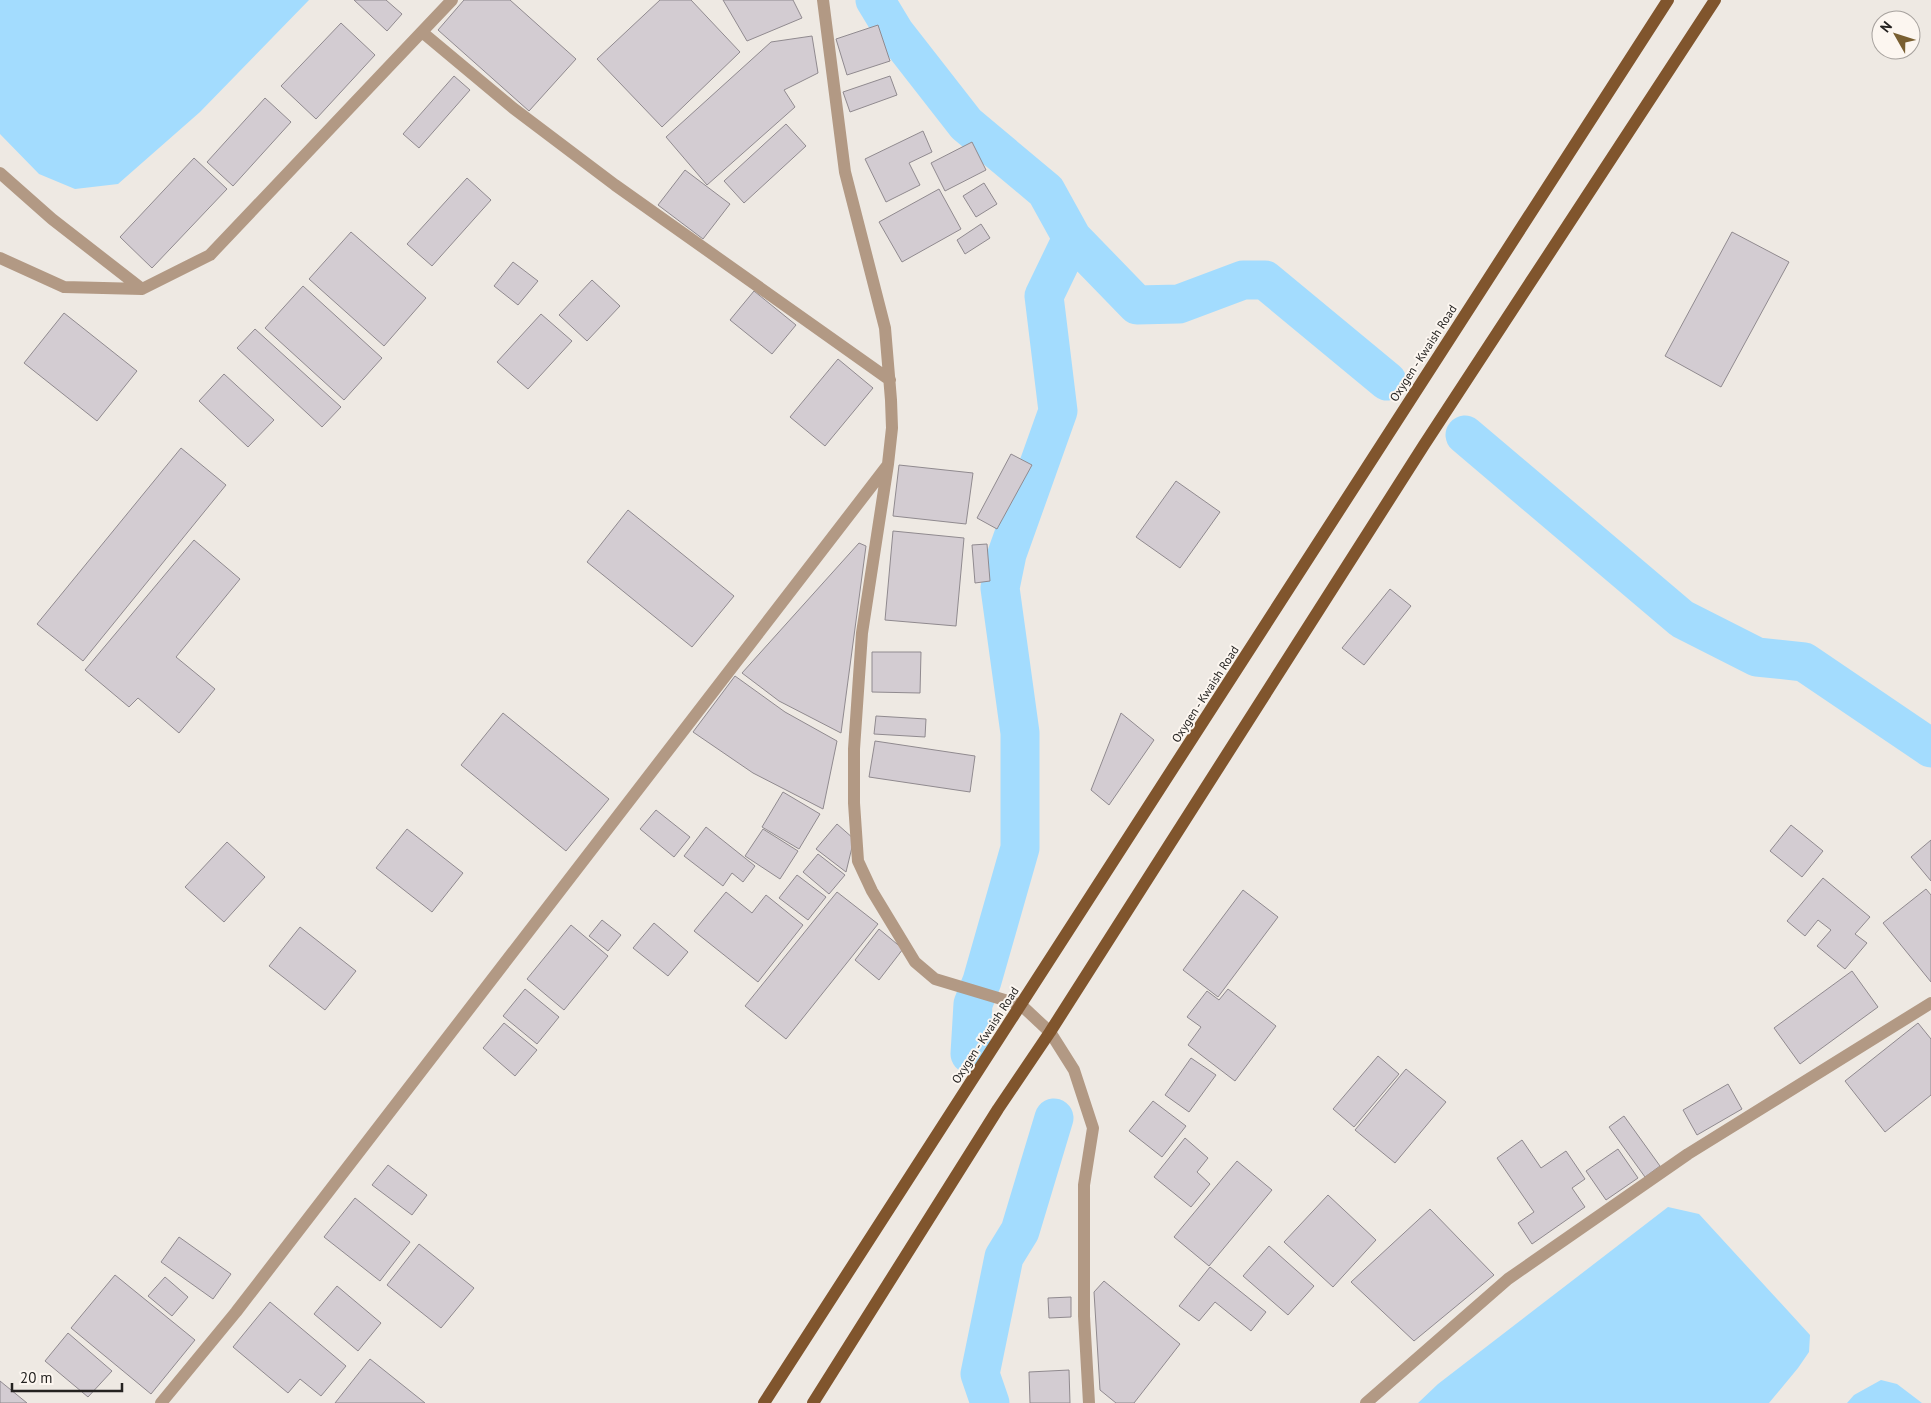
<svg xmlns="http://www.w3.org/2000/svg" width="1931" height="1403" font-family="'PT Sans',sans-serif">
<rect width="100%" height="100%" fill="#eee9e3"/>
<path fill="#a3dcfe" d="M0,0H309L200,112L118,184L75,189L39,174L0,134Z
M1668,1207L1699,1214L1810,1335L1809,1352L1798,1368L1769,1403H1418L1438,1384Z
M1881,1380L1897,1384L1922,1403H1847L1854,1395Z"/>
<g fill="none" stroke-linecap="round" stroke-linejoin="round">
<path stroke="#a3dcfe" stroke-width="39" d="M875,0L895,33L966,124L1046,191L1072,238L1044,296L1058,411L1007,554L1000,588L1020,733V848L982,981L973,1004L970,1054
M1072,238L1137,305L1179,304L1243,280H1265L1387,381
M1465,435L1682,619L1757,657L1804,662L1931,748
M990,1403L980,1374L1004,1257L1020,1231L1054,1118"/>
</g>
<path fill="#d3ccd2" stroke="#908a8f" d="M354,0H386L402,14L387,31Z
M464,0H510L576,59L529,111L438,30Z
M660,0H691L740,52L662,127L597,59Z
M723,0H793L802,18L747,41Z
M341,23L375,55L316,119L281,86Z
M878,25L890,61L847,75L836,39Z
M812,36L818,73L784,90L795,107L707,185L666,137L771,42Z
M454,76L470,90L419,148L403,134Z
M890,76L897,95L850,112L843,92Z
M265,98L291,122L233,186L207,162Z
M786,124L806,146L744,203L724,181Z
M923,131L932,152L909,163L920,185L886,202L865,159Z
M972,142L986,170L945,191L931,163Z
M194,158L227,189L152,268L120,237Z
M685,170L730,204L703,239L658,205Z
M467,178L491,200L432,266L407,244Z
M984,183L997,204L976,217L963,196Z
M939,189L961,229L902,262L879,222Z
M981,224L990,238L965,254L957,240Z
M351,232L426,298L384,346L309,279Z
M1732,232L1789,262L1721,387L1665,356Z
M513,262L538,281L518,305L494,286Z
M592,280L620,306L587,341L559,315Z
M303,286L382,358L344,400L265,328Z
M754,291L796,325L772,354L730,320Z
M64,313L137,371L97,421L24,363Z
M541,314L572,341L528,389L497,362Z
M255,329L341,407L322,427L237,348Z
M838,359L873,388L825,446L790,417Z
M224,374L274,420L248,447L199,401Z
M181,448L226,485L83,661L37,624Z
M1011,454L1032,465L997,529L977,518Z
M899,465L973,473L966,524L893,516Z
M1176,481L1220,512L1180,568L1136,537Z
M628,510L734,596L692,647L587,562Z
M893,531L964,538L956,626L885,620Z
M194,540L240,579L176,657L215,689L179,733L138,698L129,707L85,670Z
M859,543L866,546L841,733L779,701L742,673Z
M987,544L990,581L975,583L972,545Z
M1390,589L1411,606L1364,665L1342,648Z
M872,652H921L920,693L872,692Z
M735,676L785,712L837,741L823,809L753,773L693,732Z
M503,713L609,799L566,851L461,765Z
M1121,713L1154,740L1109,805L1091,790Z
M876,716L926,719L925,737L874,734Z
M875,741L975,756L970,792L869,777Z
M783,792L820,814L799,849L762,827Z
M656,810L690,837L674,857L640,829Z
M837,824L854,839L846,872L816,849Z
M1791,825L1823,851L1802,877L1770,851Z
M706,827L755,866L743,882L732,873L723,886L684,856Z
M407,829L463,873L432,912L376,868Z
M763,829L798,851L780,879L745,856Z
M1931,840V881L1911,857Z
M227,842L265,877L224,922L185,887Z
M818,854L845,875L829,894L803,872Z
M797,875L826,897L808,920L779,898Z
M1823,878L1870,917L1855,934L1867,943L1845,969L1817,946L1831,930L1818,920L1805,936L1787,921Z
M1926,889L1931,895V982L1883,923Z
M1243,890L1278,917L1218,997L1183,970Z
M726,892L752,913L766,895L803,925L758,982L694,931Z
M837,892L878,924L786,1039L745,1006Z
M602,920L621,935L608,951L589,936Z
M654,923L688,952L668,976L633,948Z
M571,925L608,956L564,1010L527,979Z
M300,927L356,971L325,1010L269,966Z
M879,929L903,949L879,980L855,960Z
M1852,971L1878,1007L1800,1064L1774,1028Z
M525,989L559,1017L537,1044L503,1016Z
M1228,989L1276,1026L1235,1081L1188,1045L1201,1027L1187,1017L1207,991L1219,1000Z
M504,1023L537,1050L515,1076L483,1048Z
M1918,1023L1931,1039V1095L1885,1132L1845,1081Z
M1378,1056L1399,1074L1354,1127L1333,1109Z
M1191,1058L1216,1075L1189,1112L1165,1095Z
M1406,1069L1446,1102L1395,1163L1355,1130Z
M1728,1084L1742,1109L1697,1135L1683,1110Z
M1153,1101L1186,1126L1162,1157L1129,1131Z
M1624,1116L1660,1166L1645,1177L1609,1127Z
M1185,1138L1208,1158L1197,1172L1210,1184L1191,1207L1154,1177Z
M1522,1140L1541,1168L1566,1151L1585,1179L1572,1188L1585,1207L1532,1244L1518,1223L1534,1212L1497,1158Z
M1618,1149L1638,1178L1606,1200L1586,1171Z
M1237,1161L1272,1190L1209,1266L1174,1237Z
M388,1165L427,1195L412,1215L372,1185Z
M1328,1195L1376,1240L1333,1287L1284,1242Z
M355,1198L410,1242L380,1281L324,1237Z
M1430,1209L1494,1275L1414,1341L1351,1282Z
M179,1237L231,1274L213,1299L161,1262Z
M419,1244L474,1288L441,1328L387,1285Z
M1269,1246L1314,1286L1288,1315L1243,1276Z
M1210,1267L1266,1312L1251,1331L1215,1302L1199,1321L1179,1306Z
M115,1275L195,1340L151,1394L71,1328Z
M165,1277L188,1297L172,1316L148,1296Z
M1104,1281L1180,1344L1134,1403H1116L1100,1390L1094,1292Z
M337,1286L381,1323L358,1351L314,1314Z
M1071,1297V1317L1049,1318L1048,1298Z
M270,1302L346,1366L321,1396L300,1379L288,1393L233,1347Z
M68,1333L112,1371L88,1397L45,1361Z
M370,1359L425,1403H335Z
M1069,1370L1070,1403H1030L1029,1372Z
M0,1381L27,1403H0Z"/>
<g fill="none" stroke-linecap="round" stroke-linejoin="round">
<path stroke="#b29984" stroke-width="12" d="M823,0L845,172L885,328L891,400L892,428L888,464L862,633L854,749V803L858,861L872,891L915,962L935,979L1021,1005L1050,1032L1074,1070L1093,1128L1084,1185V1316L1089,1403
M422,32L513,108L615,185L890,380
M0,173L52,219L142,289
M0,258L64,287L142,289L210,255L452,0
M161,1403L236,1312L887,466
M1366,1403L1508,1279L1688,1154L1931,1003"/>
<path stroke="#80552d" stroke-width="12" d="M764,1403L1668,0
M813,1403L998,1109L1050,1032L1424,445L1715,0"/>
</g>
<g text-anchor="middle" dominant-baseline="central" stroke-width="4" stroke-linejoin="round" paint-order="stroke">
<g font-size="12" fill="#242220" stroke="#fcf6f0">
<text transform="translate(1423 353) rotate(-57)">Oxygen - Kwaish Road</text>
<text transform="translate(1205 694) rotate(-57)">Oxygen - Kwaish Road</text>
<text transform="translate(985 1035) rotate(-57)">Oxygen - Kwaish Road</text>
</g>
</g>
<g transform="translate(1896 35) rotate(309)"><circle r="24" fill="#fcf6f0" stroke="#a6a19d"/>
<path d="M0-4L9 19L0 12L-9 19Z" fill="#795f31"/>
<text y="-8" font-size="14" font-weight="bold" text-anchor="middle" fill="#242220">N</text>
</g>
<path d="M12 1383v8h110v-8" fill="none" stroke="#242220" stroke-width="2.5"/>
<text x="20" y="1383" font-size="15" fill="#242220" stroke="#fcf6f0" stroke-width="4" paint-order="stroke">20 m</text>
</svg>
